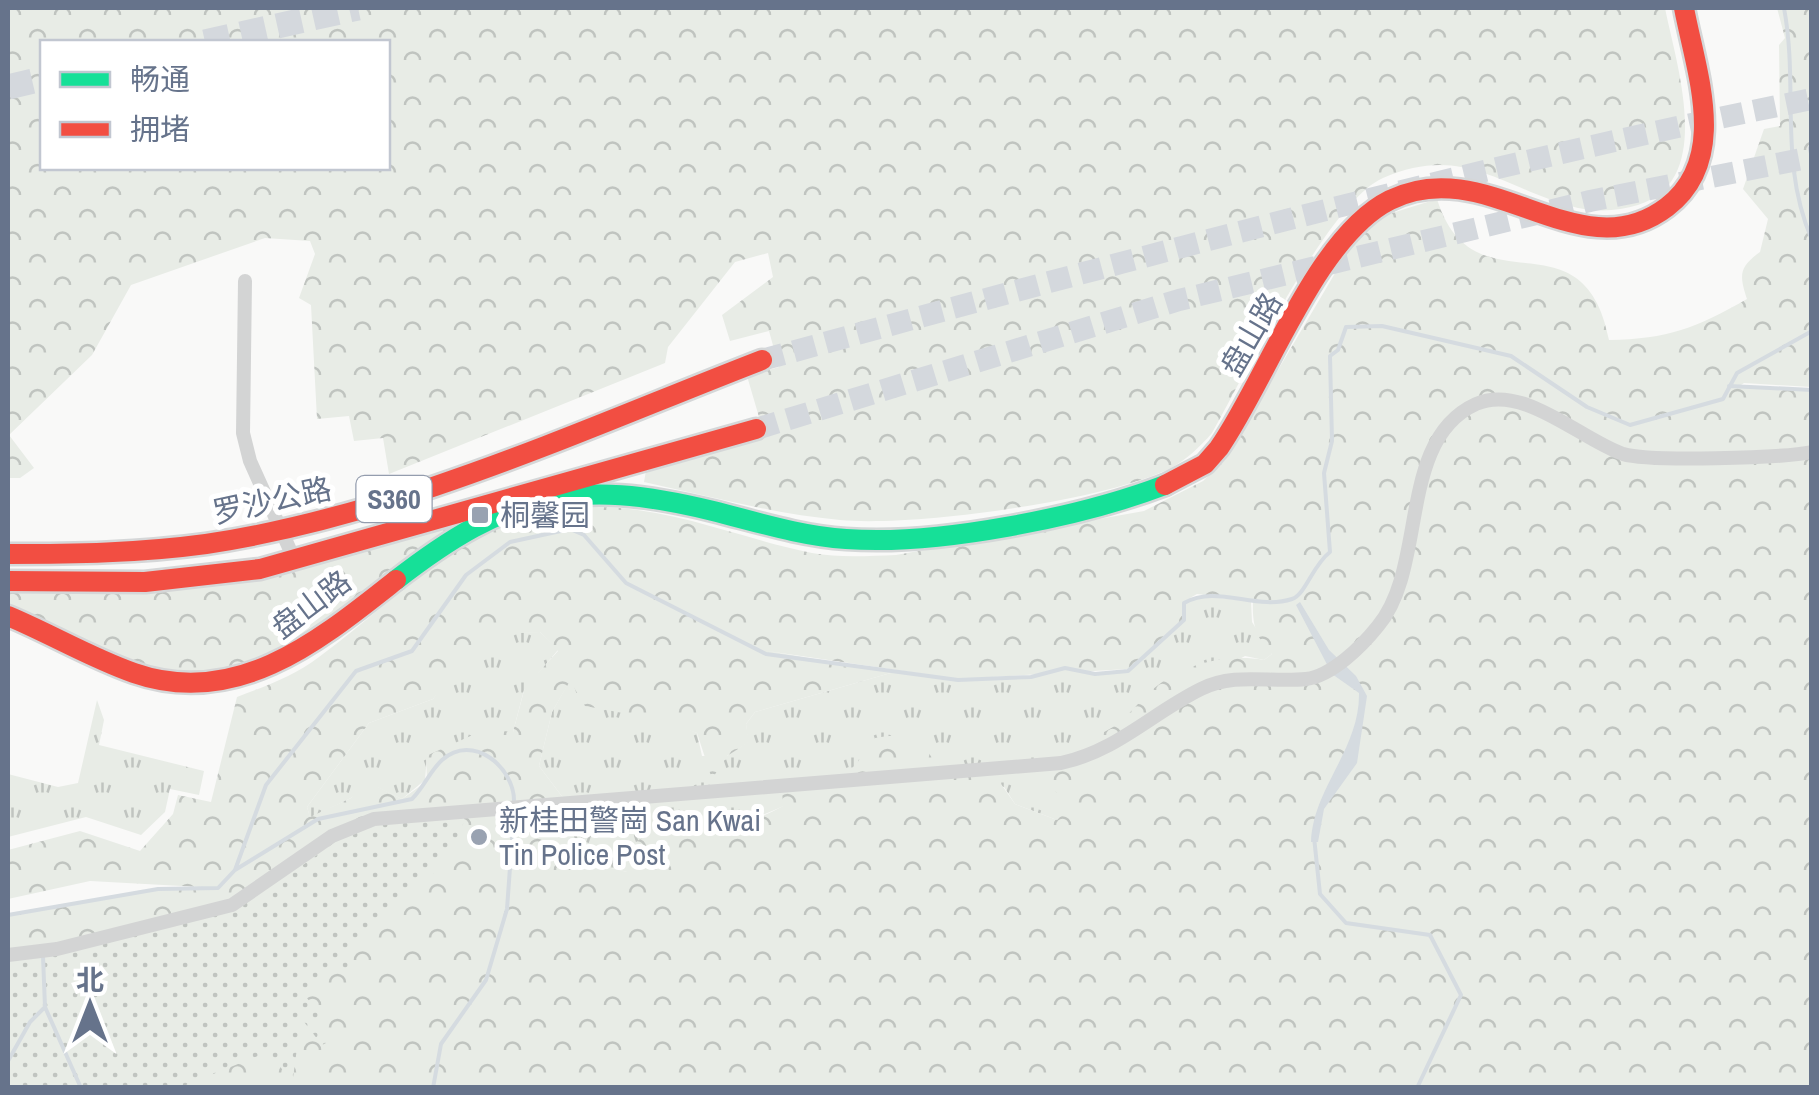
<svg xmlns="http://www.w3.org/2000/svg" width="1819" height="1095" font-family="'Archivo Narrow','Noto Sans SC',sans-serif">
<defs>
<pattern id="grass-tufts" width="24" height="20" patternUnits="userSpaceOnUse" patternTransform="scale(2.5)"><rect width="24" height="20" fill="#e8ece6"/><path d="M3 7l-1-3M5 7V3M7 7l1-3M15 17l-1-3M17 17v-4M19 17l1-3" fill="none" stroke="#c0c4c0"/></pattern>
<pattern id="forest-crowns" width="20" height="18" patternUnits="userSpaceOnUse" patternTransform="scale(2.5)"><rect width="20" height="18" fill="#e8ece6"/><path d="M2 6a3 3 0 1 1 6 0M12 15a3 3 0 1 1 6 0" fill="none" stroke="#c0c4c0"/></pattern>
<pattern id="park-dots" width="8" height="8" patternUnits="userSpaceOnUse" patternTransform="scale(2.5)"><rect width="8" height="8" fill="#e8ece6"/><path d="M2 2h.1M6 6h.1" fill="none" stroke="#c0c4c0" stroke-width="1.8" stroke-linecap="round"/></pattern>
</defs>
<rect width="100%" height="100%" fill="#f9f9f8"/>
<path fill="url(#grass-tufts)" d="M1197,596L1251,601L1252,622L1272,654L1264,660L1245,656L1097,737H1080L1071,808L1057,820L1015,804L1004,787L857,764L836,784L627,872L587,862L574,871L564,849V799L539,766L552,712L570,680L697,733L702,756H727L748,742L746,724L755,712L894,672L958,680L1038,676L1065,668L1095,674L1128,671L1185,620L1184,603Z
M540,632L558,650L524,690L513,732L427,756L425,780L402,799L366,782L351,798L310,818L307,807L369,723L433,699L475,633Z
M97,700L104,720L99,745L204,771L199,795L170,789L165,812L141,835L86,817L8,837V774L58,787L78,783Z"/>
<path fill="url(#forest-crowns)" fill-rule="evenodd" d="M8,8H1665C1676,64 1716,181 1638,205C1619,211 1598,212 1578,208C1504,190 1465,142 1383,178C1328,202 1245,375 1212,433C1200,447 1187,459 1171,468C1105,501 914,527 840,520C774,514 708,496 644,482L650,448L759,417L747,376L779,367L769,331L730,341L722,315L773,277L768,253L735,262L668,347L665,363L389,474L383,438L354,441L349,416L317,419L311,305L299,298L315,254L310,241L265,238L131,285L92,355L9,435L34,468L20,478H8ZM42,42H388V168H42Z
M1777,8H1811V387L1744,383L1741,385L1811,390V1087H8V914L153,889L200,887L90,881L8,899V850L80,831L140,851L173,814L178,795L211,802L237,697C266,686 294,676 319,657C398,599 463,522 565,509C651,498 729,536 812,553C839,558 868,556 896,555L1144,511L1203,481L1225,460L1354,241L1389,214L1437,199C1473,315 1583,207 1609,340C1668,339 1696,328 1747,299C1739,275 1739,267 1760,252L1768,219L1743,189L1764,129L1780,126L1779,45L1785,38ZM1197,594L1253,600C1252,623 1255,637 1272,654L1264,660C1225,653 1178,665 1149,693C1127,714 1113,737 1080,737L1042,773L1068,809L1057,820L1015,804L992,771L940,769C919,738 912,731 875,738C845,784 835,784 782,789L783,806C742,828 706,837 660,826L628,847L627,872L587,862L574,870L564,849V799L539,766L552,712L570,681L585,706L655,719L697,733L712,779L727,756L749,742L746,724L755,712L894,672L767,651L958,679L1128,669L1182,620L1183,602ZM540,632L558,651L525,687L513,732L486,729L426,756L427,781L402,799L364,780L351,798L310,817L307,807L369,723L433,699L462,663L477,635Z
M457,524C404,564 315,644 256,667C226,679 188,678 157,670C106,657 58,624 8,608V588L77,589Z"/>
<path fill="url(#park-dots)" d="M465,814C457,865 419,883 385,916C371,929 361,944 349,958L350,970L332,969L307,998L320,1016L326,1043L322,1045L301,1018L293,1078L287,1077L276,1060L263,1054L181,1087L8,1088V959L229,911L255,899L355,828Z"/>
<path fill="#d5dbe0" d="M1300,602L1329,650L1356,676L1367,696L1357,763L1324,809L1318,842H1311C1313,788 1360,749 1359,693L1332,674L1296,605Z"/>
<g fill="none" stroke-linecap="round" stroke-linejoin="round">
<path stroke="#d5dbe0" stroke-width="4" d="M1784,8C1799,88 1778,161 1812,240
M1729,386L1812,390
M1314,837L1320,894L1346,923L1430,935L1461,995L1417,1088
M235,870L318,819L412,799C424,787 430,771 442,760C473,732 515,768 514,802
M8,915L158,889L218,888L235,870L266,785L356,671L412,651L466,575L510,542L570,529L584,535L626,583L766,654L958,680L1031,677L1065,668L1095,674L1128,671L1184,620V603C1217,584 1256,611 1292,599C1306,594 1312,566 1330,552L1324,473L1332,441L1330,356L1338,350L1346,327L1382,326L1511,356L1587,407L1630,425L1723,399L1737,373L1812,331
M43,956L45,1007L81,1088
M8,1061L30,1022L44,1008
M433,1088L441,1044L486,980L507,909L514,812"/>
<path stroke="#d4d8dd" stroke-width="22" stroke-dasharray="22 11" stroke-linecap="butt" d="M762,360C1110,265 1457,170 1812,99
M756,429L1179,300L1590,201L1812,157"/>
<path stroke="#d4d8dd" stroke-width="25" stroke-dasharray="25 12" stroke-linecap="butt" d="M205,42L358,8
M8,87L42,79"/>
<defs>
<path id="fast" d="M396,580C508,493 575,477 713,511C757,522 801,536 846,539C937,546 1081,517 1165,485"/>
<path id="jam" d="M1165,485L1205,464L1219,448C1267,379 1316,237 1390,200C1488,151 1579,274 1667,207C1730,159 1696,72 1684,8
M8,554C74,554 140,553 206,544C399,515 581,430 762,360
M8,581L145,582L260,569L756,429
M8,616C51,634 91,658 134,673C237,709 320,640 396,580"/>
</defs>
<use href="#fast" stroke="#d5d7d8" stroke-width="25"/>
<use href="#jam" stroke="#d5d7d8" stroke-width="25"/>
<path stroke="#d3d4d4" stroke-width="14" d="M245,281L243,433L250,461L295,561
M8,955L57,949L232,905L332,836L374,819L1061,763C1117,751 1152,713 1201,689C1235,672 1270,683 1306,679C1332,676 1362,646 1378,626C1428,566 1397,440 1476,404C1523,383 1580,439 1623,454C1649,462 1782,458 1812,452"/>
<use href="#fast" stroke="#16e098" stroke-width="20"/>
<use href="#jam" stroke="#f24e42" stroke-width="20"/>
</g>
<g fill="#99a2b1" stroke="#fff" stroke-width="4">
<rect x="470" y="505" width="20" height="20" rx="5"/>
<circle cx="479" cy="837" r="10"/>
</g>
<g text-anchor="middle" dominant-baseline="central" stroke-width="10" stroke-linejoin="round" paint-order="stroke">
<rect fill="#fff" stroke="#949dae" stroke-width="2.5" x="356.5" y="476" width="75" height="46" rx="8"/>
<g font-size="28" font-weight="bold" fill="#66738b">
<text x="394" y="499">S360</text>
</g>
<g font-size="30" fill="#66738b" stroke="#fff">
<text transform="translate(1251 334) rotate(-60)">盘山路</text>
<text transform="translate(272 500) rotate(-12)">罗沙公路</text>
<text transform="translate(311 604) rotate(-37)">盘山路</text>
</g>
<g font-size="30" fill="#66738b" stroke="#fff" text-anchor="start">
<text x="500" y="515">桐馨园</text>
<text x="499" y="820">新桂田警崗 San Kwai<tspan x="499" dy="34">Tin Police Post</tspan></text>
</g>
</g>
<rect width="1819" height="1095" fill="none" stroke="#66738b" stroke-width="20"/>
<rect x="40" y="40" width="350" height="130" fill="#ffffff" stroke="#c2c7d1" stroke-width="2.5"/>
<rect x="60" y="72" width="50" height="15" fill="#16e098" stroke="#c2c7d1" stroke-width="2.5"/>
<text x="130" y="90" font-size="30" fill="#66738b">畅通</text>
<rect x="60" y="122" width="50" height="15" fill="#f24e42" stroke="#c2c7d1" stroke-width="2.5"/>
<text x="130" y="140" font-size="30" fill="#66738b">拥堵</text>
<g transform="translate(90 1005)" stroke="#ffffff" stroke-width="8" paint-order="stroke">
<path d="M0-8L18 38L0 25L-18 38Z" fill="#66738b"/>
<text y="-15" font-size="28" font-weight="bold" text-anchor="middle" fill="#66738b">北</text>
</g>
</svg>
